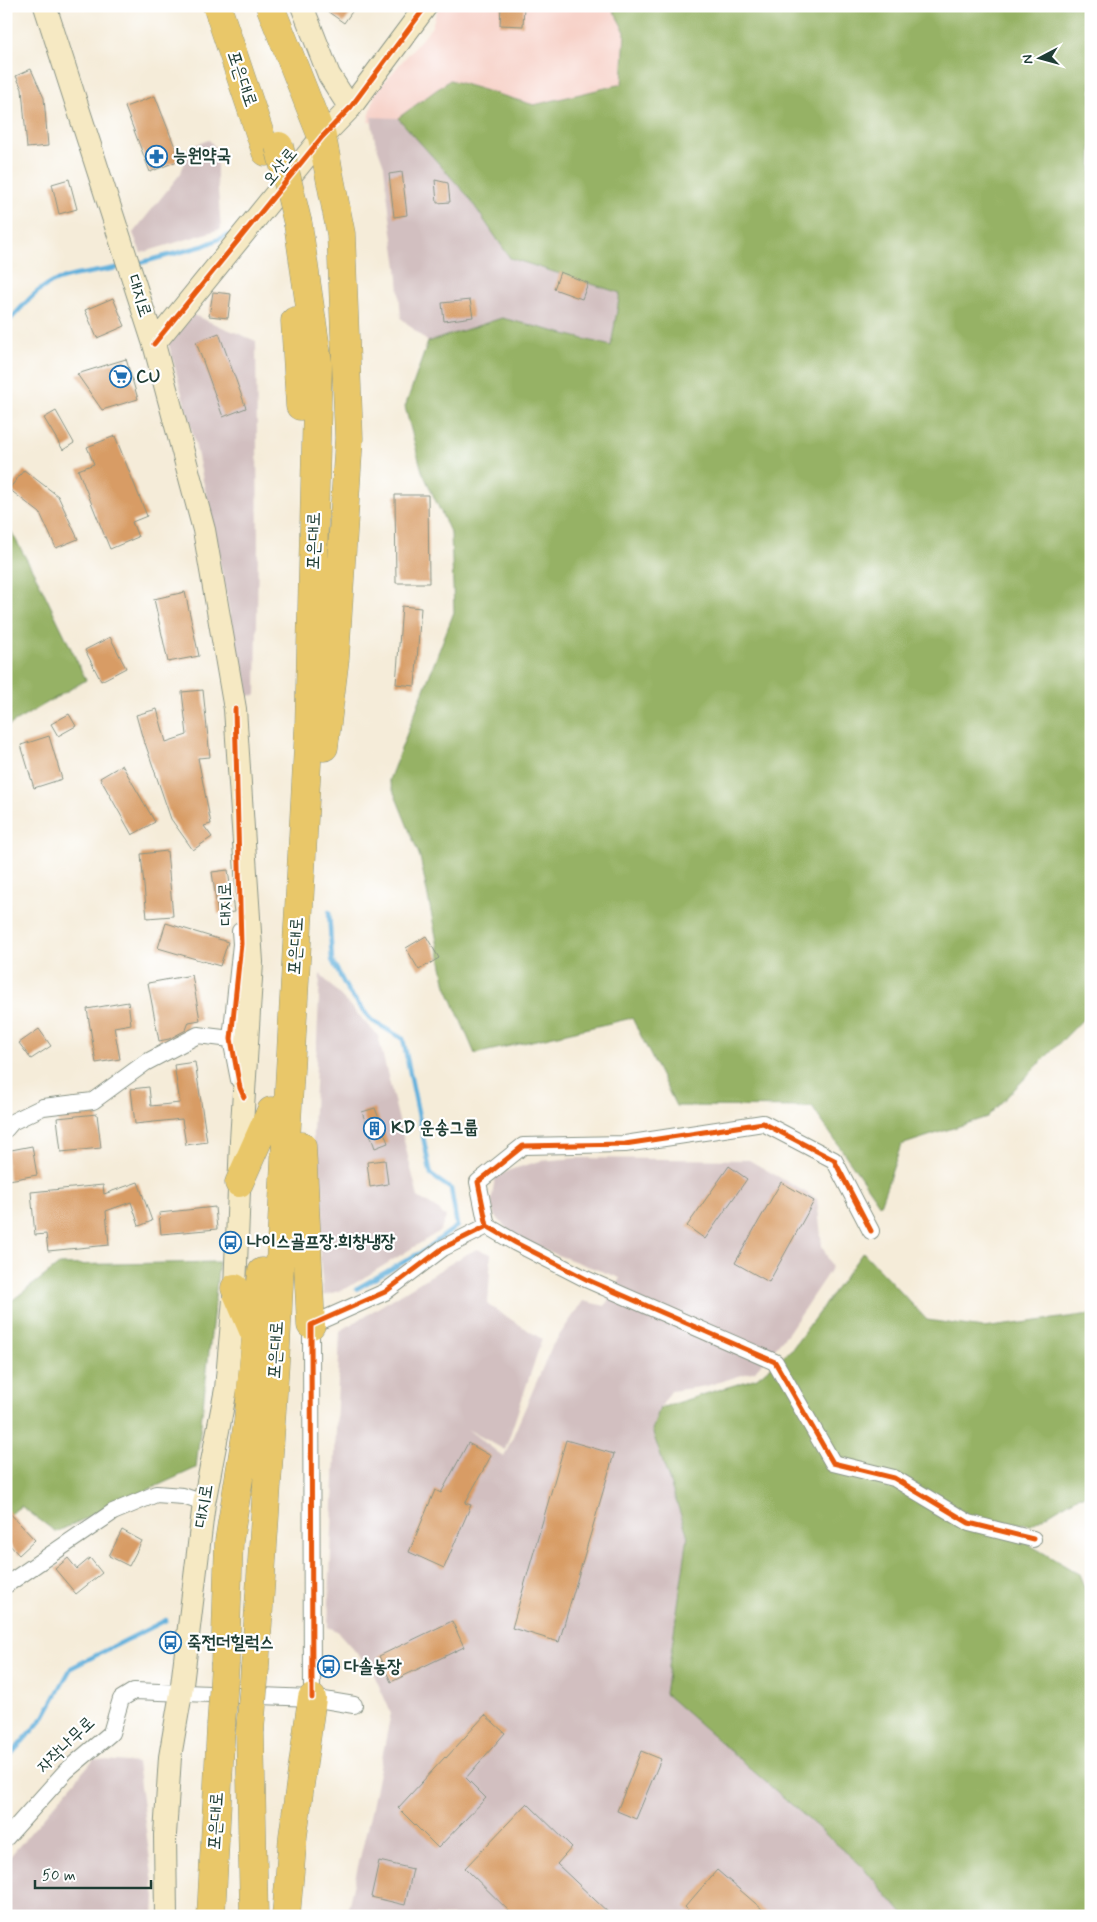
<svg xmlns="http://www.w3.org/2000/svg" width="1097" height="1922" font-family="Mynerve,'Poor Story',sans-serif">
<rect width="100%" height="100%" fill="#fff"/>
<filter id="ink" filterUnits="userSpaceOnUse"><feTurbulence type="fractalNoise" baseFrequency=".02" numOctaves="2"/><feDisplacementMap in="SourceGraphic" scale="10" xChannelSelector="R" yChannelSelector="G"/><feConvolveMatrix kernelMatrix="1 2 1 2 8 2 1 2 1" color-interpolation-filters="sRGB"/></filter>
<filter id="wash" filterUnits="userSpaceOnUse"><feTurbulence type="fractalNoise" baseFrequency=".0096" numOctaves="4" result="noise"/><feDisplacementMap in="SourceGraphic" scale="20" xChannelSelector="R" yChannelSelector="G"/><feGaussianBlur stdDeviation="1.12" result="paint"/><feColorMatrix in="noise" values="0 0 0 0 0 0 0 0 0 0 0 0 0 0 0 0 0 1.4 0 .05"/><feComposite in="paint" operator="in"/></filter>
<g filter="url(#wash)">
<rect width="100%" height="100%" fill="#f5ecd9"/>
<path fill="#f7d1c8" d="M439,6H611L625,32L623,84L534,105L450,80L398,118L368,122L375,93L431,28Z"/>
<path fill="#d2bfc0" d="M371,117L398,118L467,195L510,258L620,293L611,347L502,318L428,342L401,318L397,267L391,225L384,166L375,141Z
M209,140L217,149V178L221,229L141,253L133,233L181,173L189,147Z
M193,315L256,341L258,546L256,695L245,696L216,541L194,438L168,342Z
M320,974L378,1036L418,1197L440,1211L446,1218L440,1231L347,1288L323,1296L312,1154Z
M576,1158L749,1160L817,1199L822,1246L832,1267L788,1333L755,1371L706,1386L671,1391L660,1408L652,1430L688,1536L665,1694L863,1867L905,1916H346L371,1812L391,1713L372,1670L337,1631L328,1627L340,1331L463,1256L477,1249L491,1254L488,1305L542,1339L505,1450L467,1429L504,1457L552,1346L583,1301L605,1306L620,1278L525,1243L507,1229L494,1214L491,1204L495,1177L513,1169L540,1161Z
M94,1759L137,1763L155,1897L154,1916H6V1861Z"/>
<path fill="#96b265" stroke="#5a784c" d="M611,6H1091V1011L987,1117L901,1145L880,1205L812,1107L676,1106L632,1018L475,1054L446,986L420,857L389,780L454,612L451,534L422,471L405,407L428,342L502,318L611,346L620,293L510,258L467,195L398,118L450,80L534,105L622,84L625,32Z
M6,522L39,582L86,680L6,727Z
M863,1252L927,1320L983,1328L1091,1314V1495L1077,1497L1031,1525L986,1519L1079,1574L1091,1603V1916H905L863,1867L665,1694L688,1536L652,1430L660,1408L757,1378L792,1349Z
M219,1262L196,1468L56,1532L21,1506L6,1517V1305L59,1265Z"/>
<g fill="none" stroke-linecap="round" stroke-linejoin="round">
<path stroke="#63b1dc" stroke-width="4.5" d="M136,264L203,246L228,235
M6,324C19,311 32,293 49,284C67,274 100,272 121,267
M329,912L332,960L348,991L371,1020L403,1039L431,1175L451,1189L457,1226L425,1250L356,1289
M6,1760L44,1717L71,1668L166,1620"/>
</g>
<g id="blocks">
<path fill="#d89c65" d="M320,6H356L344,23Z
M501,6H524L523,26L500,25Z
M31,69L44,98L48,146L27,148L22,89L16,76Z
M155,96L180,160L150,172L125,107Z
M402,172L407,215L394,217L389,174Z
M69,179L77,209L59,214L52,184Z
M435,180L448,183L450,202L437,203Z
M560,272L588,283L582,299L554,289Z
M213,292L231,294L228,318L209,316Z
M113,298L125,326L97,338L85,310Z
M470,300L473,317L444,321L442,303Z
M219,333L246,408L223,417L196,342Z
M126,359L138,399L102,410L77,374Z
M56,411L74,443L63,450L44,418Z
M115,436L147,516L132,522L138,537L110,549L78,470L94,464L87,447Z
M24,470L58,496L78,539L56,548L40,513L9,489Z
M395,495H428L429,583H396Z
M185,592L199,656L168,662L154,599Z
M402,606L421,608L415,686L396,684Z
M110,637L126,668L101,681L85,650Z
M203,690L210,757L198,758L211,824L204,826L212,837L193,850L171,819L145,743H144L136,715L157,709L166,742L187,735L182,692Z
M69,714L76,726L58,736L51,724Z
M49,736L62,779L34,788L21,745Z
M122,765L155,822L132,835L100,778Z
M167,851L173,916L147,918L141,854Z
M228,870L234,912L218,914L212,872Z
M166,923L228,942L220,966L158,948Z
M426,936L439,958L419,970L406,948Z
M192,975L200,1020L189,1022L186,1030L169,1039L159,1041L148,983Z
M128,1002L131,1024L114,1027L120,1059L96,1063L87,1009Z
M39,1029L51,1046L31,1059L19,1043Z
M195,1062L207,1142L186,1145L182,1119L135,1124L131,1089L149,1087L151,1106L180,1103L174,1065Z
M375,1108L388,1143L375,1148L362,1112Z
M97,1114L101,1148L61,1152L57,1118Z
M32,1146L37,1175L9,1180L6,1151Z
M385,1160L388,1184L370,1187L367,1162Z
M729,1166L747,1179L705,1239L687,1226Z
M138,1182L152,1221L139,1226L131,1202L106,1211L109,1245L48,1251L46,1234L35,1235L31,1192L103,1185L104,1194Z
M781,1182L814,1201L769,1282L735,1263Z
M215,1207L217,1229L161,1234L159,1213Z
M566,1440L614,1454L559,1642L512,1628Z
M468,1443L491,1456L465,1503L471,1505L444,1568L409,1552L435,1490L441,1493Z
M6,1509L35,1540L19,1555L6,1541Z
M122,1530L142,1541L129,1566L109,1556Z
M68,1558L77,1569L90,1558L102,1573L76,1594L55,1569Z
M452,1621L464,1647L391,1682L379,1656Z
M485,1715L505,1733L466,1778L486,1798L438,1848L398,1808L445,1757L446,1758Z
M641,1751L661,1759L636,1819L617,1811Z
M527,1803L572,1847L557,1864L612,1916H514L465,1868Z
M379,1861L413,1869L405,1905L371,1897Z
M717,1870L770,1916H694L685,1907Z"/>
</g>
</g>
<g filter="url(#ink)">
<use href="#blocks" fill-opacity="0" stroke="#8a9486" stroke-width="1"/>
<g fill="none" stroke-linecap="round" stroke-linejoin="round">
<defs>
<path id="street" d="M239,1080L231,1039L241,944L240,931
M6,1129L12,1122L43,1107L93,1101L145,1063L198,1035L231,1039
M487,1226L516,1243L588,1280L775,1362L833,1463L894,1478L969,1523L1033,1539
M6,1585L113,1512L156,1494L183,1496L204,1503
M312,1698L311,1325L385,1292L443,1248L487,1226L478,1182L523,1146L625,1144L763,1123L834,1160L871,1231
M6,1838L66,1771L111,1733L121,1699L134,1691L312,1698L354,1705"/>
<path id="secondary" d="M45,6L154,344L204,530L235,709L252,962L241,1141L235,1288L226,1389L204,1503L181,1693L170,1757L165,1835L166,1916
M302,6L329,75L350,108
M154,344L322,137L350,108L426,6"/>
<path id="highway" d="M217,6L266,152
M270,6L322,137L341,234L349,438L335,658L324,747
M295,321L300,406
M302,1146L311,1325
M239,1183L271,1111
M235,1288L255,1335
M225,1663L229,1541L248,1422L262,1272
M255,1668L276,1347L285,1159L309,728L318,363L298,224
M250,1731L254,1916
M211,1916L221,1726
M286,1916L293,1836L312,1698"/>
</defs>
<use href="#street" stroke="#8a9486" stroke-width="18"/>
<use href="#secondary" stroke="#8a9486" stroke-width="24"/>
<use href="#highway" stroke="#8a9486" stroke-width="29"/>
<use href="#street" stroke="#fff" stroke-width="16"/>
<use href="#secondary" stroke="#f6e9c3" stroke-width="22"/>
<use href="#highway" stroke="#e9c769" stroke-width="28"/>
<defs>
<path id="highway-bridge" d="M279,146L298,224
M221,1726L225,1663
M250,1731L255,1668"/>
</defs>
<use href="#highway-bridge" stroke="#8a9486" stroke-width="29" stroke-linecap="butt"/>
<use href="#highway-bridge" stroke="#e9c769" stroke-width="28"/>
<defs>
<path id="cycleway" d="M154,344L322,137L350,108L426,6
M235,709L241,944L231,1039L240,1088L244,1097
M487,1226L516,1243L588,1280L775,1362L833,1463L894,1478L969,1523L1033,1539
M312,1698L311,1325L385,1292L443,1248L487,1226L478,1182L523,1146L625,1144L763,1123L834,1160L871,1231"/>
</defs>
<use href="#cycleway" stroke="#fff" stroke-width="8"/>
<use href="#cycleway" stroke="#e8590c" stroke-width="5"/>
</g>
</g>
<defs>
<symbol id="pharmacy-ring" viewBox="-11 -11 22 22"><circle r="9.5" fill="#fff" stroke="#1f6fb2" stroke-width="1.5"/><path d="M-2-6h4v4h4v4h-4v4h-4v-4h-4v-4h4Z" fill="#1f6fb2"/></symbol>
<symbol id="supermarket-ring" viewBox="-11 -11 22 22"><circle r="9.5" fill="#fff" stroke="#1f6fb2" stroke-width="1.5"/><path d="M-6-5.5h2.5l.6 2H6L4.5 2H-2.5L-4.4-4H-6ZM-1.5 3.2a1.3 1.3 0 1 0 .1 0ZM3 3.2a1.3 1.3 0 1 0 .1 0Z" fill="#1f6fb2"/></symbol>
<symbol id="building-ring" viewBox="-11 -11 22 22"><circle r="9.5" fill="#fff" stroke="#1f6fb2" stroke-width="1.5"/><path d="M-4-6H4V6H1V3H-1V6H-4ZM-2.5-4.3h1.7v1.8h-1.7ZM.8-4.3h1.7v1.8H.8ZM-2.5-1h1.7V.8h-1.7ZM.8-1h1.7V.8H.8Z" fill="#1f6fb2"/></symbol>
<symbol id="bus-ring" viewBox="-11 -11 22 22"><circle r="9.5" fill="#fff" stroke="#1f6fb2" stroke-width="1.5"/><path d="M-5-6H5V4H4V6H2V4H-2V6H-4V4H-5ZM-3.5-4V0h7V-4ZM-3.5 1.2v1.5H-2V1.2ZM2 1.2v1.5H3.5V1.2Z" fill="#1f6fb2"/></symbol>
</defs>
<g fill-rule="evenodd">
<use href="#pharmacy-ring" x="144" y="144" width="25" height="25"/>
<use href="#supermarket-ring" x="108" y="364" width="25" height="25"/>
<use href="#building-ring" x="362" y="1116" width="25" height="25"/>
<use href="#bus-ring" x="218" y="1230" width="25" height="25"/>
<use href="#bus-ring" x="158" y="1630" width="25" height="25"/>
<use href="#bus-ring" x="316" y="1654" width="25" height="25"/>
</g>
<g text-anchor="middle" dominant-baseline="central" stroke-width="4.5" stroke-linejoin="round" paint-order="stroke">
<g font-size="18" fill="#1f3d34" stroke="#fff">
<text transform="translate(242 79) rotate(71)">포은대로</text>
<text transform="translate(280 167) rotate(-51)">오산로</text>
<text transform="translate(139 296) rotate(72)">대지로</text>
<text transform="translate(314 541) rotate(-89)">포은대로</text>
<text transform="translate(226 904) rotate(-92)">대지로</text>
<text transform="translate(296 946) rotate(-87)">포은대로</text>
<text transform="translate(276 1350) rotate(-87)">포은대로</text>
<text transform="translate(204 1506) rotate(-81)">대지로</text>
<text transform="translate(66 1745) rotate(-44)">자작나무로</text>
<text transform="translate(216 1821) rotate(-87)">포은대로</text>
</g>
<g font-size="18" font-weight="bold" fill="#1f3d34" stroke="#fff" text-anchor="start">
<text x="173" y="156">능원약국</text>
<text x="136" y="377">CU</text>
<text x="391" y="1128">KD 운송그룹</text>
<text x="247" y="1242">나이스골프장.희창냉장</text>
<text x="187" y="1643">죽전더힐럭스</text>
<text x="344" y="1667">다솔농장</text>
</g>
</g>
<rect width="1097" height="1922" fill="none" stroke="#fff" stroke-width="25"/>
<g transform="translate(1040 58) rotate(264)" stroke="#ffffff" stroke-width="4" paint-order="stroke">
<path d="M0-4L9 19L0 12L-9 19Z" fill="#1f3d34"/>
<text y="-8" font-size="14" font-weight="bold" text-anchor="middle" fill="#1f3d34">N</text>
</g>
<path d="M35 1880v8h116v-8" fill="none" stroke="#1f3d34" stroke-width="2.5"/>
<text x="42" y="1880" font-size="15" fill="#1f3d34" stroke="#ffffff" stroke-width="4" paint-order="stroke">50 m</text>
</svg>
